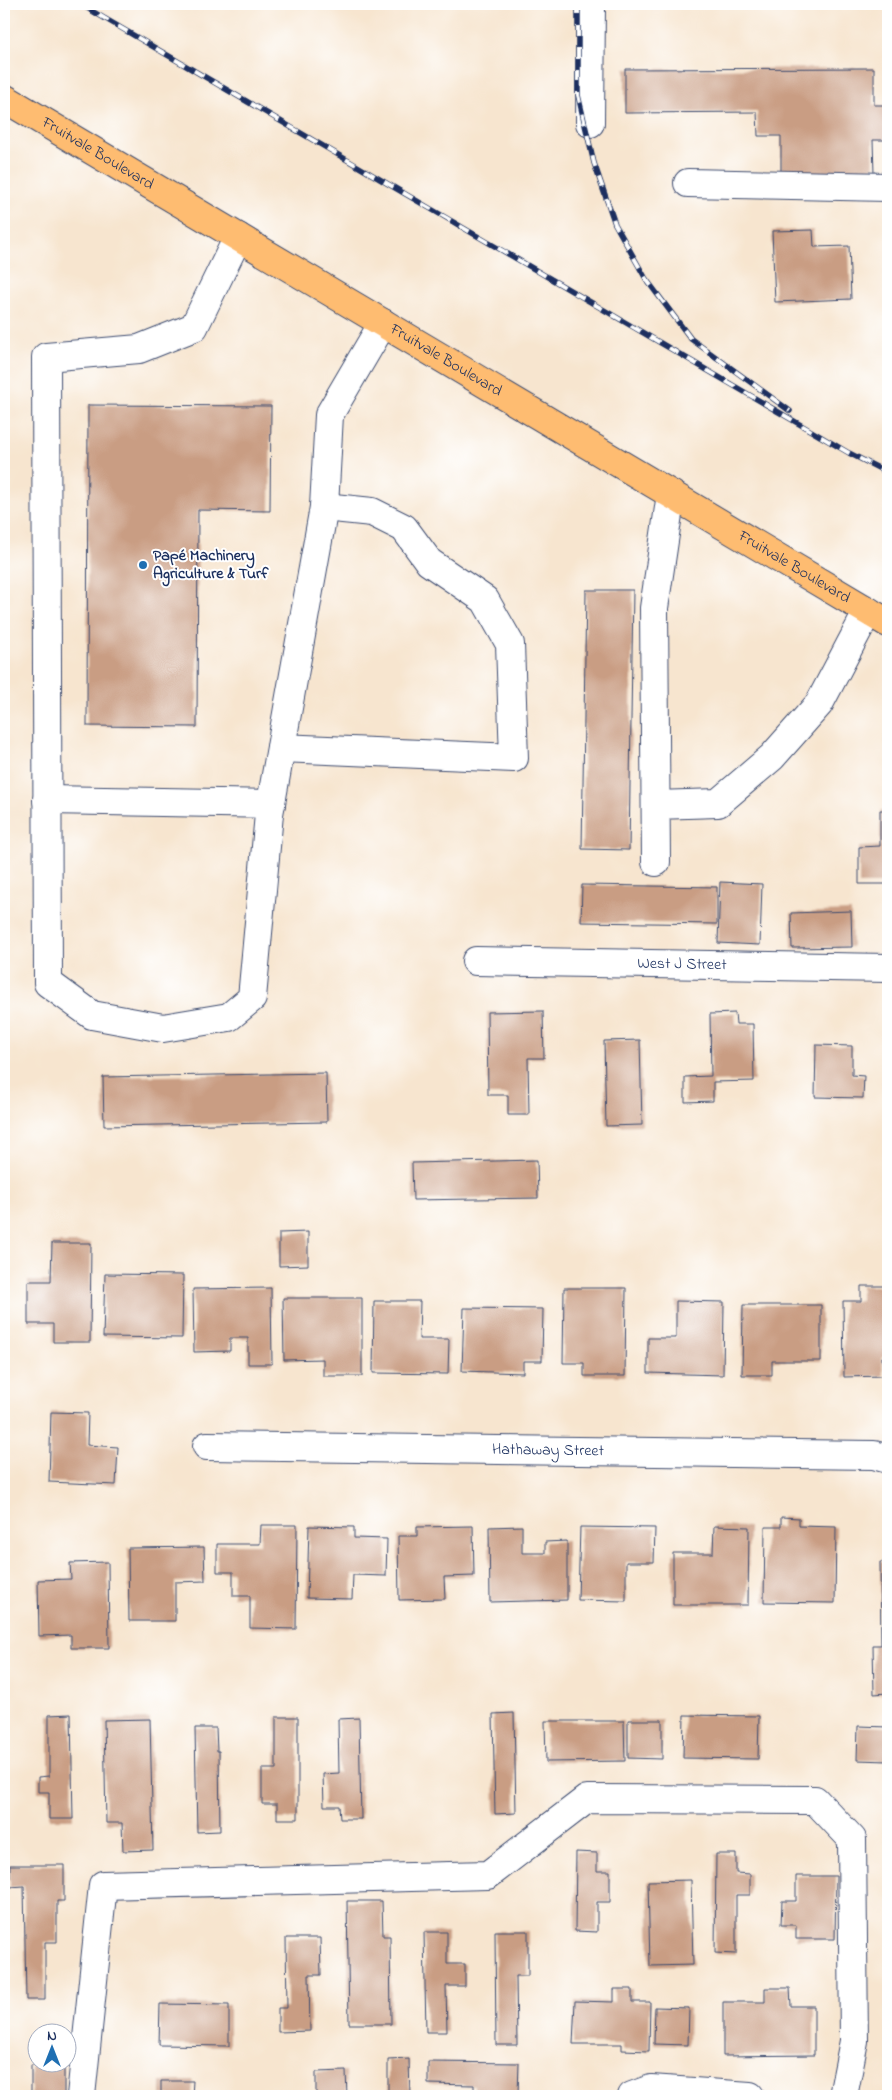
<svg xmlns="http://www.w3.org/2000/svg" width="892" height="2100" font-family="'Indie Flower',sans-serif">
<rect width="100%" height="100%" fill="#fff"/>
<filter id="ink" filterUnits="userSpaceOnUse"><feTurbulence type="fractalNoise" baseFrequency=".02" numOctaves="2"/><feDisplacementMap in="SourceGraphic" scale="10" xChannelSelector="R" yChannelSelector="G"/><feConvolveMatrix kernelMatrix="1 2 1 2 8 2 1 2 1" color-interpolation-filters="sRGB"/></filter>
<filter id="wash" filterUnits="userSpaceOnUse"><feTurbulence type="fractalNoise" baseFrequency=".0096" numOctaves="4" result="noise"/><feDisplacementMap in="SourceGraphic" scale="20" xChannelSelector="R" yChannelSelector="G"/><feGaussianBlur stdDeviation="1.12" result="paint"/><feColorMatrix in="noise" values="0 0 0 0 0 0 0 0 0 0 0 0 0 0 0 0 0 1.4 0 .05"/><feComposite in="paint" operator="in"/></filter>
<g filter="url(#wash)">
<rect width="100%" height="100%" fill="#f7e5cf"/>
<g id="blocks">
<path fill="#c99d83" d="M874,68V105H888V140H873L874,174L781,175V136H758L757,112L625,113V69Z
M813,230L814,247L849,246L851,299L775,302L772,231Z
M88,405L271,406L270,511L198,510L197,727L87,726Z
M586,590H633L629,850L582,849Z
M880,810H888V884H859V847L880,846Z
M720,882L762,884L760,945L718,943Z
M582,885L717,887V924L581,922Z
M851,911L852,947L792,948L791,913Z
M543,1011L544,1058H528L529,1115H508V1095H488L487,1012Z
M735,1013L736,1024H753L754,1081L713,1082V1101L685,1102V1077L711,1076L710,1014Z
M640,1040L642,1125L606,1126L604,1041Z
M816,1045L852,1046V1075L864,1076L863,1098L815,1097Z
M326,1073L327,1122L104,1126L103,1077Z
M537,1160L538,1198L413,1200L412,1163Z
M308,1232V1265L279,1266V1233Z
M52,1243H91L90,1342H53V1324H28V1281H51Z
M105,1274L183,1275L182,1338L103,1337Z
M861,1286H888V1357H882L883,1376L844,1377L843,1301H861Z
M271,1288L272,1364H248V1338H230V1351L194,1352L193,1289Z
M564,1288H626L625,1376H584V1363H563Z
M283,1298H362V1376H323V1359L284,1360Z
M374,1301H420L419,1339H449L448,1374L373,1373Z
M676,1301L724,1302L723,1375L648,1373V1338H676Z
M743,1305H821V1361H772V1375H742Z
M464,1308L543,1309L542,1361H523V1373L462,1371Z
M51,1412L88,1413L87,1445L118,1447L116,1485L49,1482Z
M781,1517L799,1518V1526L836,1527L835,1603L764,1602L765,1527H781Z
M261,1525H297L296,1629L250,1628V1596H233V1572H217V1544H260Z
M309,1526L354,1527V1538L387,1539L386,1576L353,1575L352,1599L307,1598Z
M473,1526L474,1576L444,1577L445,1599L399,1600L398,1536H417V1527Z
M522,1526V1553H545V1542L567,1541V1600L490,1602L489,1527Z
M714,1526L749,1527L748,1605H673V1553H713Z
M580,1527L655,1528L654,1562H626V1601L578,1600Z
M204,1547L205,1581L175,1582V1621H129L128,1548Z
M108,1562L109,1648H71V1635L39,1636L38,1580L71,1579L70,1563Z
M880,1562H888V1693L874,1694L873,1645H881Z
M514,1713L516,1813L495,1814L493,1714Z
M71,1714L73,1819H49V1792H38V1777L49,1776V1715Z
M684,1715L759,1716L758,1759L683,1758Z
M276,1717H298V1819H277V1804H262V1769H276Z
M359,1718L361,1819H340L339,1806H324L323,1774L339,1773L338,1719Z
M150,1719L153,1850L123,1851L122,1823H106L104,1720Z
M628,1720H662V1759L628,1758Z
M545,1721H624L625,1761L546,1762Z
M858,1726L888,1727V1761L857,1760Z
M195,1728H216L217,1751H219L220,1831L197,1832Z
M576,1852L597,1853V1871H610V1902H597V1932L575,1931Z
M716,1854H736V1873L750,1874V1895H736V1954L715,1953Z
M10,1865H64V1901H57V1942H45V2000H26L24,1886L10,1887Z
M796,1876H836L835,1939H796V1925H781L782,1901H796Z
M691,1880L693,1965L650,1966L648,1881Z
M347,1901H382L383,1936H390L391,2024H349Z
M495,1931H528V1976H516L517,2045H496Z
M424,1932H447V1964H465V1986H446L447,2032H426Z
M286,1938H320L321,1975H309L310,2031L278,2032V2008H287Z
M765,1988H790L791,2006H814V2055L723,2056V2002H765Z
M614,1989H632V2002H650L649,2051L622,2050V2044H573L575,2001L614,2002Z
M160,2004L229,2005V2046L159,2045Z
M655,2007L689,2008L688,2045L654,2044Z
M409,2059L410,2096H388V2060Z
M428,2062L519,2063L518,2093H474V2085L428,2084Z
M64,2064V2096H31V2065Z
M346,2071L347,2096H316V2072Z
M161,2081H193L192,2096H161Z"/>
</g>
</g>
<g filter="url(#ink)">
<use href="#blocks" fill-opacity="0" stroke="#3c4a6f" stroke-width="1"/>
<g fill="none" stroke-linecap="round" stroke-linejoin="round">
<defs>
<g id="minor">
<path d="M590,123L591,4"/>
<path d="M688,183L888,187"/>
<path d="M238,237L194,327L139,349L46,357L48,983L92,1015L163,1028L229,1017L252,998L269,814L324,507L329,415L383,323"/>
<path d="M281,748L514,758L510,644L485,600L429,562L404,528L372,512L324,507"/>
<path d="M47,800L271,804"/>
<path d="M656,805L718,803L772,757L819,704L868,611"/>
<path d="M656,862L654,608L671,494"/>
<path id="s1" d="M476,961L888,968"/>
<path id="s2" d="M207,1446L874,1455L888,1459"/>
<path d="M81,2096L103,1885L488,1875L587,1799L815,1800L852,1839L854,2041L843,2096"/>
<path d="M632,2096L651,2089L750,2096"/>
</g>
<g id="major">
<path id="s3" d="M4,98L888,623"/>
</g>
</defs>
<use href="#minor" stroke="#3c4a6f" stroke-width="30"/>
<use href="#major" stroke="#3c4a6f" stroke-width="30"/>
<use href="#minor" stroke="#fff" stroke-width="28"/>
<use href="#major" stroke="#febc71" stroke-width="28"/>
<defs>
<path id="rail" d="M80,4L849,453L888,473
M578,4V95L594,163L615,224L646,279L691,339L790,411"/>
</defs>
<use href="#rail" stroke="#1b2f5e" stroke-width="5.5"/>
<use href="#rail" stroke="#fff" stroke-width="4" stroke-dasharray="11" stroke-linecap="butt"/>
</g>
</g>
<circle fill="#1f6fb2" stroke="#fff" stroke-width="2" cx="143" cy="565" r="5"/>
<g text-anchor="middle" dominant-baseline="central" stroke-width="4" stroke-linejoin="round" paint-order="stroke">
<g font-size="16" fill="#1b2f5e" stroke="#fff">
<text stroke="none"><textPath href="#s3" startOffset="109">Fruitvale Boulevard</textPath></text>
<text stroke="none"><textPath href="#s3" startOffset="514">Fruitvale Boulevard</textPath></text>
<text stroke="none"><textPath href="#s3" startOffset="919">Fruitvale Boulevard</textPath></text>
<text stroke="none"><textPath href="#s1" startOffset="206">West J Street</textPath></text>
<text stroke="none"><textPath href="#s2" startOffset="341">Hathaway Street</textPath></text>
</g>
<g font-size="16" font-weight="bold" fill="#1b2f5e" stroke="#fff" text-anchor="start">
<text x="153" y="556">Papé Machinery<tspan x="153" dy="18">Agriculture &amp; Turf</tspan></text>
</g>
</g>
<rect width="892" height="2100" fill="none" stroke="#fff" stroke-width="20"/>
<g transform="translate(52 2048)"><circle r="24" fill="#ffffff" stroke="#a4acbf"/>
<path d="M0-4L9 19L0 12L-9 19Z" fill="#1f6fb2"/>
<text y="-8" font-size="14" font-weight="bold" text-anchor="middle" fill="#1b2f5e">N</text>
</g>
</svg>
